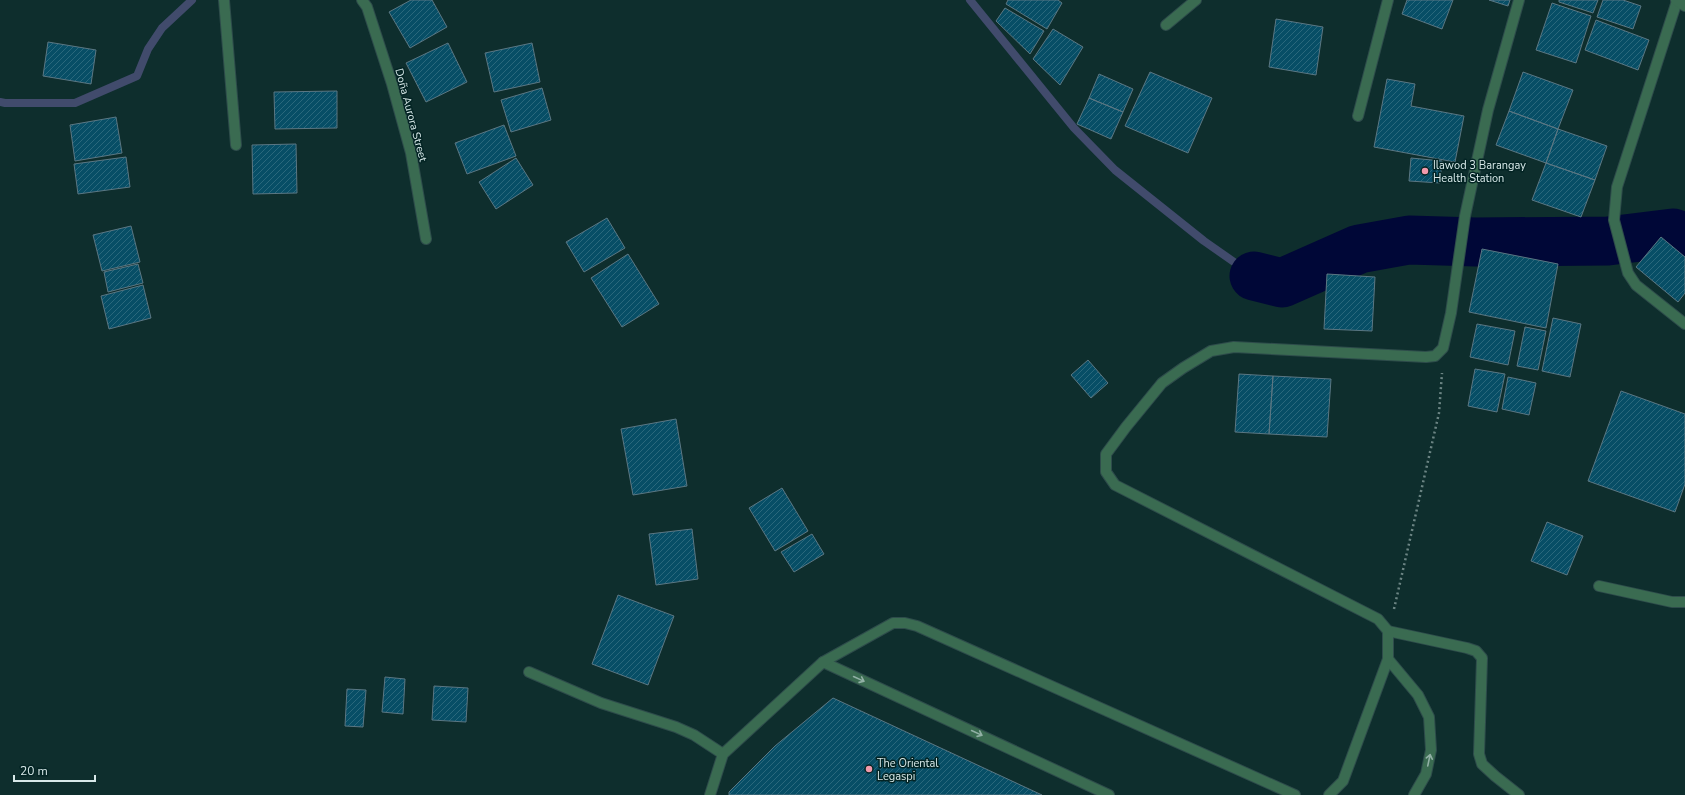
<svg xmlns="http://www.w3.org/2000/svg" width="1685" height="795" font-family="'Nunito Sans',sans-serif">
<defs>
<pattern id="building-hatch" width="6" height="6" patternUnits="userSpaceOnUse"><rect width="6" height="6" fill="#074e66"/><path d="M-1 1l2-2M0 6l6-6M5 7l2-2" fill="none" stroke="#2a687c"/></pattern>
</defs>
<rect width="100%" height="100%" fill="#0e2e2d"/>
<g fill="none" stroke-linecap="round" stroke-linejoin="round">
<path stroke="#414b6c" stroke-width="8" d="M970,0L1074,128L1115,170L1204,241L1254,276
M0,102L5,103H75L137,76L148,49L162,28L192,0"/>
<path stroke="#000737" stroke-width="49" d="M1254,276L1282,283L1359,249L1409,240L1476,242L1608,241L1673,233L1685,237"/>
</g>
<path fill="url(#building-hatch)" stroke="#5b7783" d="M411,0H432L447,27L410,48L389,12Z
M1008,0H1058L1062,3L1047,29L1006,4Z
M1407,0H1453L1442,29L1402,14Z
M1489,0H1510L1508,6Z
M1559,0H1598L1593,13L1559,2Z
M1603,0H1623L1641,6L1633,29L1597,17Z
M1552,3L1591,16L1576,63L1536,50Z
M1005,8L1044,31L1030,54L996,21Z
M1276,19L1323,27L1316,75L1269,67Z
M1596,20L1649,40L1638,70L1585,50Z
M1053,29L1083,47L1060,85L1033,59Z
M48,42L96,50L91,84L43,76Z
M448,43L467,82L426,102L406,63Z
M532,43L540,82L494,92L485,53Z
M1150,72L1212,98L1188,153L1125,126Z
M1523,72L1573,90L1558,129L1509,111Z
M1099,74L1133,89L1123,112L1089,98Z
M1387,79L1415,84L1411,106L1464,116L1455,162L1374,147Z
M542,88L551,120L511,132L501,100Z
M337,91V128L275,129L274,92Z
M1089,98L1123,112L1111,139L1077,124Z
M1509,111L1558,129L1546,163L1496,145Z
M116,117L122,153L75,161L70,125Z
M504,125L516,156L467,174L455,143Z
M1558,129L1607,146L1595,180L1546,163Z
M296,144L297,193L253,194L252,145Z
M126,157L130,187L78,194L74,164Z
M516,158L533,185L496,209L479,182Z
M1411,158L1442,161L1440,183L1409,181Z
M1546,163L1595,180L1581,217L1532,200Z
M607,218L625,248L584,272L566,242Z
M131,226L140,262L102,271L93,235Z
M1661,237L1685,257V293L1678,302L1636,267Z
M1482,249L1558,264L1546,328L1469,312Z
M628,254L659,304L622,327L591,278Z
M138,264L143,283L108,292L104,272Z
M1327,274L1375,277L1372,331L1324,329Z
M143,285L151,318L109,329L101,296Z
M1553,318L1581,324L1570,377L1542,371Z
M1477,324L1515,331L1508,365L1470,357Z
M1525,327L1546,331L1538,370L1517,366Z
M1088,360L1108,383L1091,398L1071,375Z
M1475,369L1505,374L1497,412L1468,406Z
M1239,374L1273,376L1269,434L1235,432Z
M1273,376L1331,379L1327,437L1269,434Z
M1508,377L1536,383L1529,415L1502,409Z
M1621,391L1685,414V484L1675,512L1588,481Z
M676,419L687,486L633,495L621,429Z
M782,488L808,531L775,551L749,508Z
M1547,522L1583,536L1567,575L1531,561Z
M692,529L698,579L656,585L649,534Z
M812,534L824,554L794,572L781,552Z
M618,595L674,616L648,685L592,664Z
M385,677L405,679L403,714L382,712Z
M434,686L468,688L466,722L432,720Z
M347,689L366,690L363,727L345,726Z
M833,698L1042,795H729V792L775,746Z"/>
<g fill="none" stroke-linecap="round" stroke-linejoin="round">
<defs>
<path id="service" d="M1599,586L1672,602H1685
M1388,631L1467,648L1476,651L1482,658L1479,754L1482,764L1495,776L1519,795
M1388,659L1418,695L1429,717L1431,750L1426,774L1414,795
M823,662L1109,795
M529,672L601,703L676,727L694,735L723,754"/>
<path id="minor" d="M224,0L236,145
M362,0L367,7L392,84L411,153L426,239
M1677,1L1617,187L1614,220L1628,273L1636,285L1685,324
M1166,25L1196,0
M1358,116L1388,0"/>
<path id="tertiary" d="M1676,0L1685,6
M710,795L723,754L823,662L893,623H905L917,626L1295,795
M1329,795L1343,781L1388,659V631L1378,619L1115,485L1106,472V454L1126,427L1162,383L1183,368L1211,351L1234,347L1426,357L1435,356L1443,348L1451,313L1465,216L1488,110L1519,0"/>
</defs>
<use href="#service" stroke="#2e4c4b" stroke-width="12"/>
<use href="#minor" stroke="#2e4c4b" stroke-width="12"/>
<use href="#tertiary" stroke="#2e4c4b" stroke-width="12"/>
<path stroke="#6c8584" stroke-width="2.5" stroke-dasharray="2 3" stroke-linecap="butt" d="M1394,609L1439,413L1442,373"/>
<use href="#service" stroke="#3a6b51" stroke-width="10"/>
<use href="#minor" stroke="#3a6b51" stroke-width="10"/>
<use href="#tertiary" stroke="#3a6b51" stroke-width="10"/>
</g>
<defs><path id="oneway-shaft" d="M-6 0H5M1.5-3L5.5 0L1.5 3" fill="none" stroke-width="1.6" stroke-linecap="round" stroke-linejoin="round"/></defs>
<g stroke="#91b0a5">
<use href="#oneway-shaft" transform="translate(859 679) rotate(25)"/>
<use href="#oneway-shaft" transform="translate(977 733) rotate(25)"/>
<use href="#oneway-shaft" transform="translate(1429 760) rotate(-78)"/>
</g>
<g fill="#f29aac" stroke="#032424" stroke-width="1.5">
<circle cx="1425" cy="171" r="4"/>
<circle cx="869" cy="769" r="4"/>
</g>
<g text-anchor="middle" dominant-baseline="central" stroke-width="3" stroke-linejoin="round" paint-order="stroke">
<g font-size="11" fill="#d8e9e9" stroke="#032424">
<text transform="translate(411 115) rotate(75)">Doña Aurora Street</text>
</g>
<g font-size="11" fill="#d8e9e9" stroke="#032424" text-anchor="start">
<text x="1433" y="165">Ilawod 3 Barangay<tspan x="1433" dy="13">Health Station</tspan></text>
<text x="877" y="763">The Oriental<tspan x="877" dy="13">Legaspi</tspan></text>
</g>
</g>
<path d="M14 775v6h81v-6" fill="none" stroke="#d8e9e9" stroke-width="2"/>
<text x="20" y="775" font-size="12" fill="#d8e9e9" stroke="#032424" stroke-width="3" paint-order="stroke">20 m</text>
</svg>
